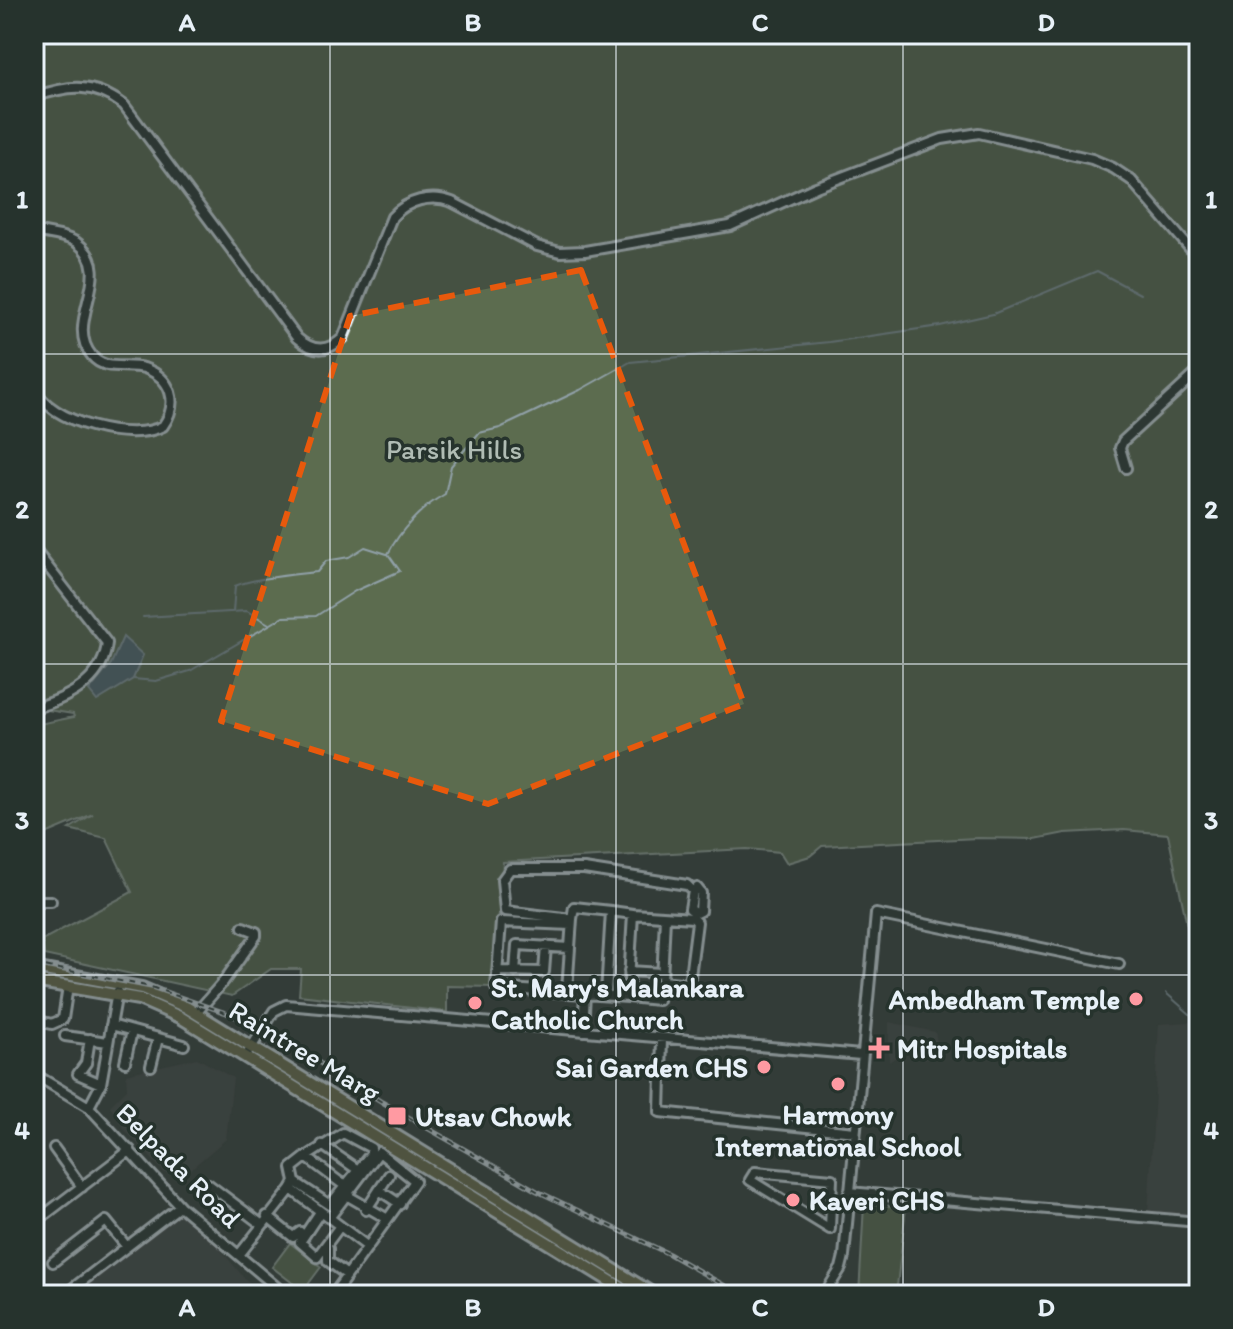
<svg xmlns="http://www.w3.org/2000/svg" width="1233" height="1329" font-family="Itim,sans-serif">
<rect width="100%" height="100%" fill="#333c38"/>
<filter id="ink" filterUnits="userSpaceOnUse"><feTurbulence type="fractalNoise" baseFrequency=".0125" numOctaves="2"/><feDisplacementMap in="SourceGraphic" scale="16" xChannelSelector="R" yChannelSelector="G"/><feConvolveMatrix kernelMatrix="1 2 1 2 8 2 1 2 1" color-interpolation-filters="sRGB"/></filter>
<g filter="url(#ink)">
<path fill="#434645" d="M889,1022L935,1032L938,1046L927,1059L912,1058L906,1050L889,1062Z
M1190,1022L1199,1029V1218L1148,1214L1159,1024Z
M197,1058L233,1078L226,1139L186,1173H165L124,1129L110,1106L127,1089L126,1074Z
M180,1201L245,1279L265,1295H69Z"/>
<path fill="#5c6c4f" stroke="#a2aea4" stroke-width="2" d="M34,34H1199V983L1168,834L1124,830L1065,833L1035,839L977,838L822,846L810,856L787,863L780,852L747,849L503,862L493,987L447,986V1012L299,995L301,969H271L232,996L44,955L42,940L132,892L106,838L69,829L93,814L34,839V725L74,717L73,714L34,708Z
M864,1204L906,1207L896,1295H859Z
M290,1243L321,1267L303,1291L272,1267Z"/>
<path fill="#576b74" stroke="#91a1a9" stroke-width="2" d="M123,637L143,655L133,679L97,701L89,691L111,664Z"/>
<g fill="none" stroke-linecap="round" stroke-linejoin="round">
<path stroke="#91a1a9" stroke-width="2" d="M233,612L235,586C250,579 297,574 317,572L326,561L349,557L365,547L387,554
M143,617L247,611L269,624
M133,679L156,681L190,671L283,617L316,616L355,591L400,571L388,554C400,530 422,507 445,494L451,466L479,433L500,428L580,390L630,362L829,342L940,326L993,314L1097,271L1140,294
M1166,993L1199,1022"/>
<defs>
<path id="minor" d="M34,97C69,85 93,82 124,105L297,338C313,352 328,352 343,338L392,217C407,200 431,194 452,202L537,246L560,252L585,251L730,226L816,187L942,139L979,133L1092,159L1113,168L1131,180L1199,259
M34,231C46,234 65,235 76,242C119,273 62,321 92,356C105,372 126,363 144,368C172,378 179,403 163,426C132,443 48,423 34,387
M1126,468L1120,448L1123,441L1199,371
M34,549L107,643C103,682 67,699 34,708
M34,853H35
M34,901H51
M633,914L693,918L697,922L689,984L662,981
M572,919L574,907L611,911
M571,925L501,922L496,988L628,997L633,914L611,911L606,994
M497,971L544,972L546,946
M629,971L661,973
M515,972L517,945L570,948
M567,991L572,919L505,911L502,880L510,869H584L687,885L693,891L690,909L696,913L700,911L701,893L697,888
M628,997L658,1000L662,981L665,917
M196,1013L224,981L256,936V932L243,927
M34,1020L52,1024L63,1019L68,986
M111,1025L184,1045
M583,1031L585,993
M65,1036L108,1042
M662,1038L660,1112L855,1132
M90,1039L86,1063L78,1074L101,1084
M246,1056L274,1011L286,1005L861,1055
M125,1062L132,1031
M151,1066L158,1038
M34,1074L89,1107L180,1206L286,1295
M89,1107L101,1084L117,992
M322,1145L358,1170
M54,1148L82,1187
M306,1157L343,1133L371,1148V1154L345,1186
M755,1172L832,1179L830,1229L750,1180Z
M208,1184L261,1224
M291,1189L295,1182L292,1168L306,1157L345,1186L330,1205L295,1182
M379,1190L400,1204
M849,1192L1199,1222
M348,1196L386,1218
M366,1210L389,1175
M320,1212L300,1242L317,1257L340,1226
M267,1216L293,1237L300,1232
M329,1218L379,1152L415,1181L333,1295
M34,1223L130,1150
M328,1248V1261L347,1275
M239,1255L291,1189L368,1247
M53,1262L106,1221L127,1247
M64,1295L180,1206
M824,1295L841,1268L844,1256L876,914L1119,964"/>
<path id="major" d="M34,968L142,988L186,1007L655,1295
M34,981L139,999L180,1017L633,1295"/>
</defs>
<use href="#minor" stroke="#e8f1f8" stroke-width="14"/>
<use href="#major" stroke="#e8f1f8" stroke-width="16"/>
<use href="#minor" stroke="#26332d" stroke-width="8"/>
<use href="#major" stroke="#71704a" stroke-width="10"/>
<defs>
<path id="rail" d="M34,964L151,987L232,1015L291,1045L382,1102L537,1191L669,1254L741,1295"/>
</defs>
<use href="#rail" stroke="#e8f1f8" stroke-width="5"/>
<use href="#rail" stroke="#26332d" stroke-width="2" stroke-dasharray="6" stroke-linecap="butt"/>
</g>
</g>
<path d="M0 0H1233V1329H0ZM581,270L744,704L488,804L221,721L350,316Z" fill="#333c38" fill-opacity=".55" fill-rule="evenodd"/>
<path fill="none" stroke="#e8590c" stroke-width="6" stroke-dasharray="16 10" stroke-linejoin="round" d="M581,270L744,704L488,804L221,721L350,316Z"/>
<path fill="none" stroke="#e8f1f8" stroke-width="2" stroke-opacity="0.55" d="M330,34V1295M616,34V1295M903,34V1295M34,354H1199M34,664H1199M34,975H1199"/>
<g fill="#ff9aa2" stroke="#26332d" stroke-width="3">
<circle cx="1136" cy="999" r="8"/>
<circle cx="475" cy="1003" r="8"/>
<path d="M875 1036h8v8h8v8h-8v8h-8v-8h-8v-8h8z"/>
<circle cx="764" cy="1067" r="8"/>
<circle cx="838" cy="1084" r="8"/>
<rect x="387" y="1106" width="20" height="20" rx="4"/>
<circle cx="793" cy="1200" r="8"/>
</g>
<g text-anchor="middle" dominant-baseline="central" stroke-width="7" stroke-linejoin="round" paint-order="stroke">
<g font-size="28" fill="#b0bcb4" stroke="#26332d">
<text x="454" y="449">Parsik Hills</text>
</g>
<g font-size="28" font-weight="bold" fill="#e8f1f8" stroke="#26332d" text-anchor="start">
<text x="491" y="987">St. Mary's Malankara<tspan x="491" dy="32">Catholic Church</tspan></text>
<text x="1120" y="999" text-anchor="end">Ambedham Temple</text>
<text x="897" y="1048">Mitr Hospitals</text>
<text x="748" y="1067" text-anchor="end">Sai Garden CHS</text>
<text x="838" y="1114" text-anchor="middle">Harmony<tspan x="838" dy="32">International School</tspan></text>
<text x="415" y="1116">Utsav Chowk</text>
<text x="809" y="1200">Kaveri CHS</text>
</g>
<g font-size="28" fill="#e8f1f8" stroke="#26332d">
<text transform="translate(305 1051) rotate(31)">Raintree Marg</text>
<text transform="translate(179 1165) rotate(45)">Belpada Road</text>
</g>
</g>
<rect width="1233" height="1329" fill="none" stroke="#26332d" stroke-width="88"/>
<rect x="44" y="44" width="1145" height="1241" fill="none" stroke="#e8f1f8" stroke-width="3"/>
<g font-size="26" text-anchor="middle" font-weight="bold" fill="#e8f1f8">
<text x="187" y="31">A</text>
<text x="473" y="31">B</text>
<text x="760" y="31">C</text>
<text x="1046" y="31">D</text>
<text x="22" y="208">1</text>
<text x="1211" y="208">1</text>
<text x="22" y="518">2</text>
<text x="1211" y="518">2</text>
<text x="22" y="829">3</text>
<text x="1211" y="829">3</text>
<text x="22" y="1139">4</text>
<text x="1211" y="1139">4</text>
<text x="187" y="1316">A</text>
<text x="473" y="1316">B</text>
<text x="760" y="1316">C</text>
<text x="1046" y="1316">D</text>
</g>
</svg>
